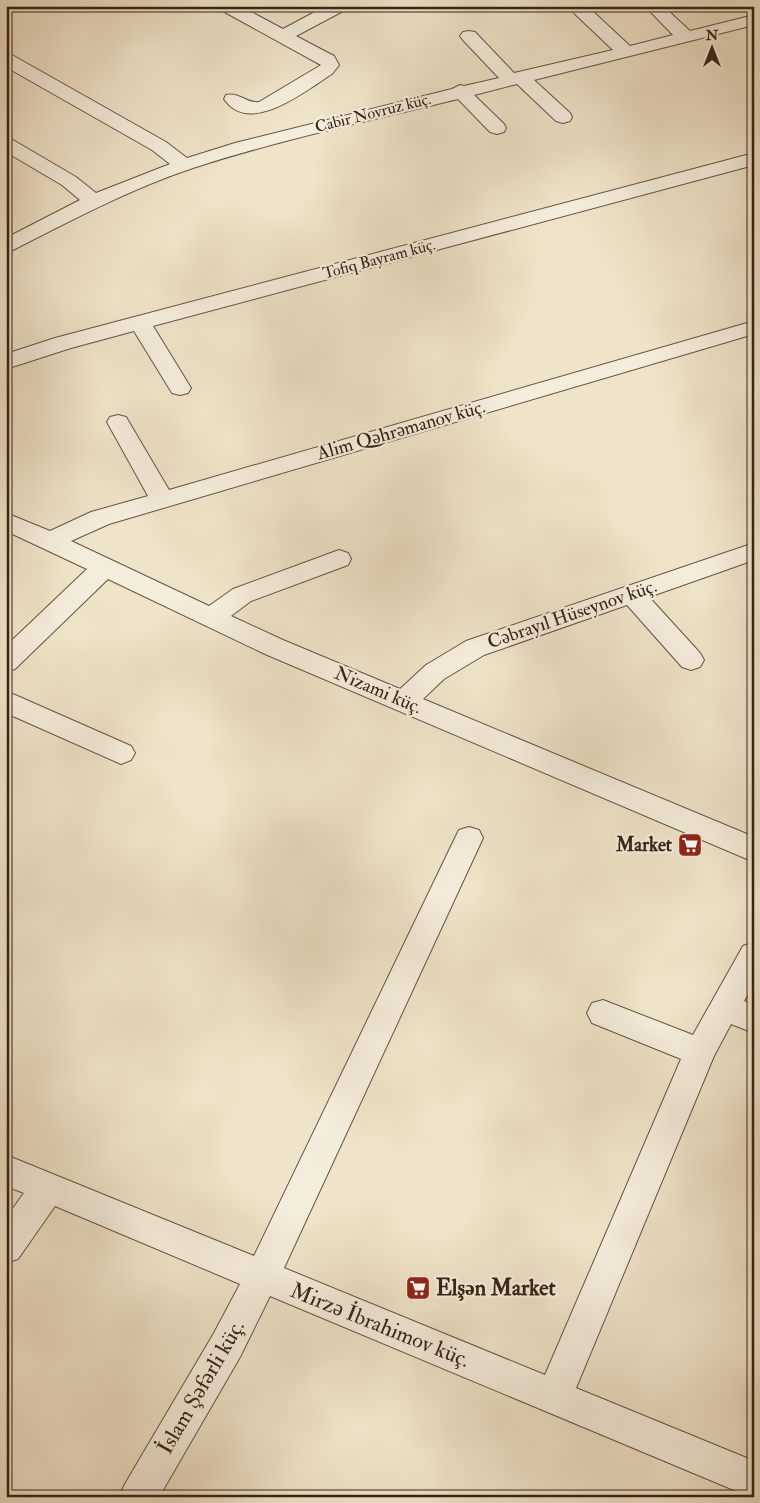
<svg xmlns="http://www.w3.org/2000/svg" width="760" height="1503" font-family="'IM FELL Double Pica',serif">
<rect width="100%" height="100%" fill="#efe3c9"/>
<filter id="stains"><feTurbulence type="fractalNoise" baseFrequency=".004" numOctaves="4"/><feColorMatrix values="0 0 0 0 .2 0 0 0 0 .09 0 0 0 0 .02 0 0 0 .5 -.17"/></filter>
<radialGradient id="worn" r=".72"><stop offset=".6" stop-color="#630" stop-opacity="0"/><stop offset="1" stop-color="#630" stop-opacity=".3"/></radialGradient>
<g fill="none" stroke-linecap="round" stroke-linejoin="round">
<defs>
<path id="minor" d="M219,6H240L283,29L326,6H347L345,10L296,36L334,56L339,65L332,74C306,90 250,137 224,99L226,95C240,92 247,104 259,102L321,65L221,10Z
M575,6H587L630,46L673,35L645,6H663L690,31L754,15V25L534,80L570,113L572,117L570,121L563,123L556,121L517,84L474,95L504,124L506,128L504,132L497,134L490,132L458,99C369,121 279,140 193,168C130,189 72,220 13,250L6,252V238L80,200L62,185L6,152V138L13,140L76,177L96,193L170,164L152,150L6,67V54L12,55L166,142L187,158L235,143L452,89L460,85L464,86L499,78L463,40L460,36L463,32L469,31L475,32L514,73L613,50L575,14L572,10Z
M754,153V165L153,326L191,388L188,393L180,395L172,393L134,331L71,348L6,369V354L55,338Z
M754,321V334L109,524L71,541L209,606L233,589L339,550L348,553L351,559L348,565L251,601L231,616L283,640L400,689L426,665L466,641L754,543V560L649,597L700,653L704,660L700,667L691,670L682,667L627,605L484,655L444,679L423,699L754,837V862L265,654L108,579L15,669L6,672V646L87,569L6,531V513L50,531L91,512L148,496L107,422L110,417L118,415L126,417L169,490Z
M6,691L131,746L135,753L131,760L121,764L6,713Z
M469,827L479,830L483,838L284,1268L545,1375L681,1059L592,1023L587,1013L592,1003L603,1000L693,1035L743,946L754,942V983L744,1001L754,1005V1033L731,1024L714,1056L576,1388L754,1461V1497L741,1493L270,1296L240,1357L159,1497H119L125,1484L214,1333L240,1284L55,1206L18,1259L6,1263V1218L24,1193L6,1186V1155L254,1256L455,838L459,830Z"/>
</defs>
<use href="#minor" stroke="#645343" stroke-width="2"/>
<use href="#minor" fill="#f5eddc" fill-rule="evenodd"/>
</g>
<defs>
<symbol id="supermarket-square" viewBox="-11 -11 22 22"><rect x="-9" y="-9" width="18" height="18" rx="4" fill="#8f2418" stroke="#f5eddc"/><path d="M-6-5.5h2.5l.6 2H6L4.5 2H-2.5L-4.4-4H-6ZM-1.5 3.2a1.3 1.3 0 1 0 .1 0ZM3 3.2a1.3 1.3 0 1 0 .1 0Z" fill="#fff"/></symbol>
</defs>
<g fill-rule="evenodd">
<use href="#supermarket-square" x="676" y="831" width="28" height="28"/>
<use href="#supermarket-square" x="404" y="1274" width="28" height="28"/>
</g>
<g text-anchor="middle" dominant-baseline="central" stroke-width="4.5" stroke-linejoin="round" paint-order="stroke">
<g font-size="16" fill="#352316" stroke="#f5eddc">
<text transform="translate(373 113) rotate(-14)">Cabir Novruz küç.</text>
<text transform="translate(379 259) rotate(-15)">Tofiq Bayram küç.</text>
</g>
<g font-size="19" fill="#352316" stroke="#f5eddc">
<text transform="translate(401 430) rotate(-16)">Alim Qəhrəmanov küç.</text>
<text transform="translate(572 614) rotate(-19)">Cəbrayıl Hüseynov küç.</text>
<text transform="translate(378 690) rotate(23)">Nizami küç.</text>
</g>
<g font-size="19" font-weight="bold" fill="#352316" stroke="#f5eddc" text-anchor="end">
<text x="672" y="845">Market</text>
</g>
<g font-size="22" font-weight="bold" fill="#352316" stroke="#f5eddc" text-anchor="start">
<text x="436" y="1288">Elşən Market</text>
</g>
<g font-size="22" fill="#352316" stroke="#f5eddc">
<text transform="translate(380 1325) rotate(22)">Mirzə İbrahimov küç.</text>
<text transform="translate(201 1387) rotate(-60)">İslam Şəfərli küç.</text>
</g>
</g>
<rect width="760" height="1503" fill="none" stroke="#efe3c9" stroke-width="25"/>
<rect x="8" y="8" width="745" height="1488" fill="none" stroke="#352316" stroke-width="2.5"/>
<rect x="12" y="12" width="735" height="1478" fill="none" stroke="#352316"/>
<g transform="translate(712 48)" stroke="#f5eddc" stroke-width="4" paint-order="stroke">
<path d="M0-4L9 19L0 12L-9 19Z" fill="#352316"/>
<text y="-8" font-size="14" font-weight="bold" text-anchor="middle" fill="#352316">N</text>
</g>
<rect width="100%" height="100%" filter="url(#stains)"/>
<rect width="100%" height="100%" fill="url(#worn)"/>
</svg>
